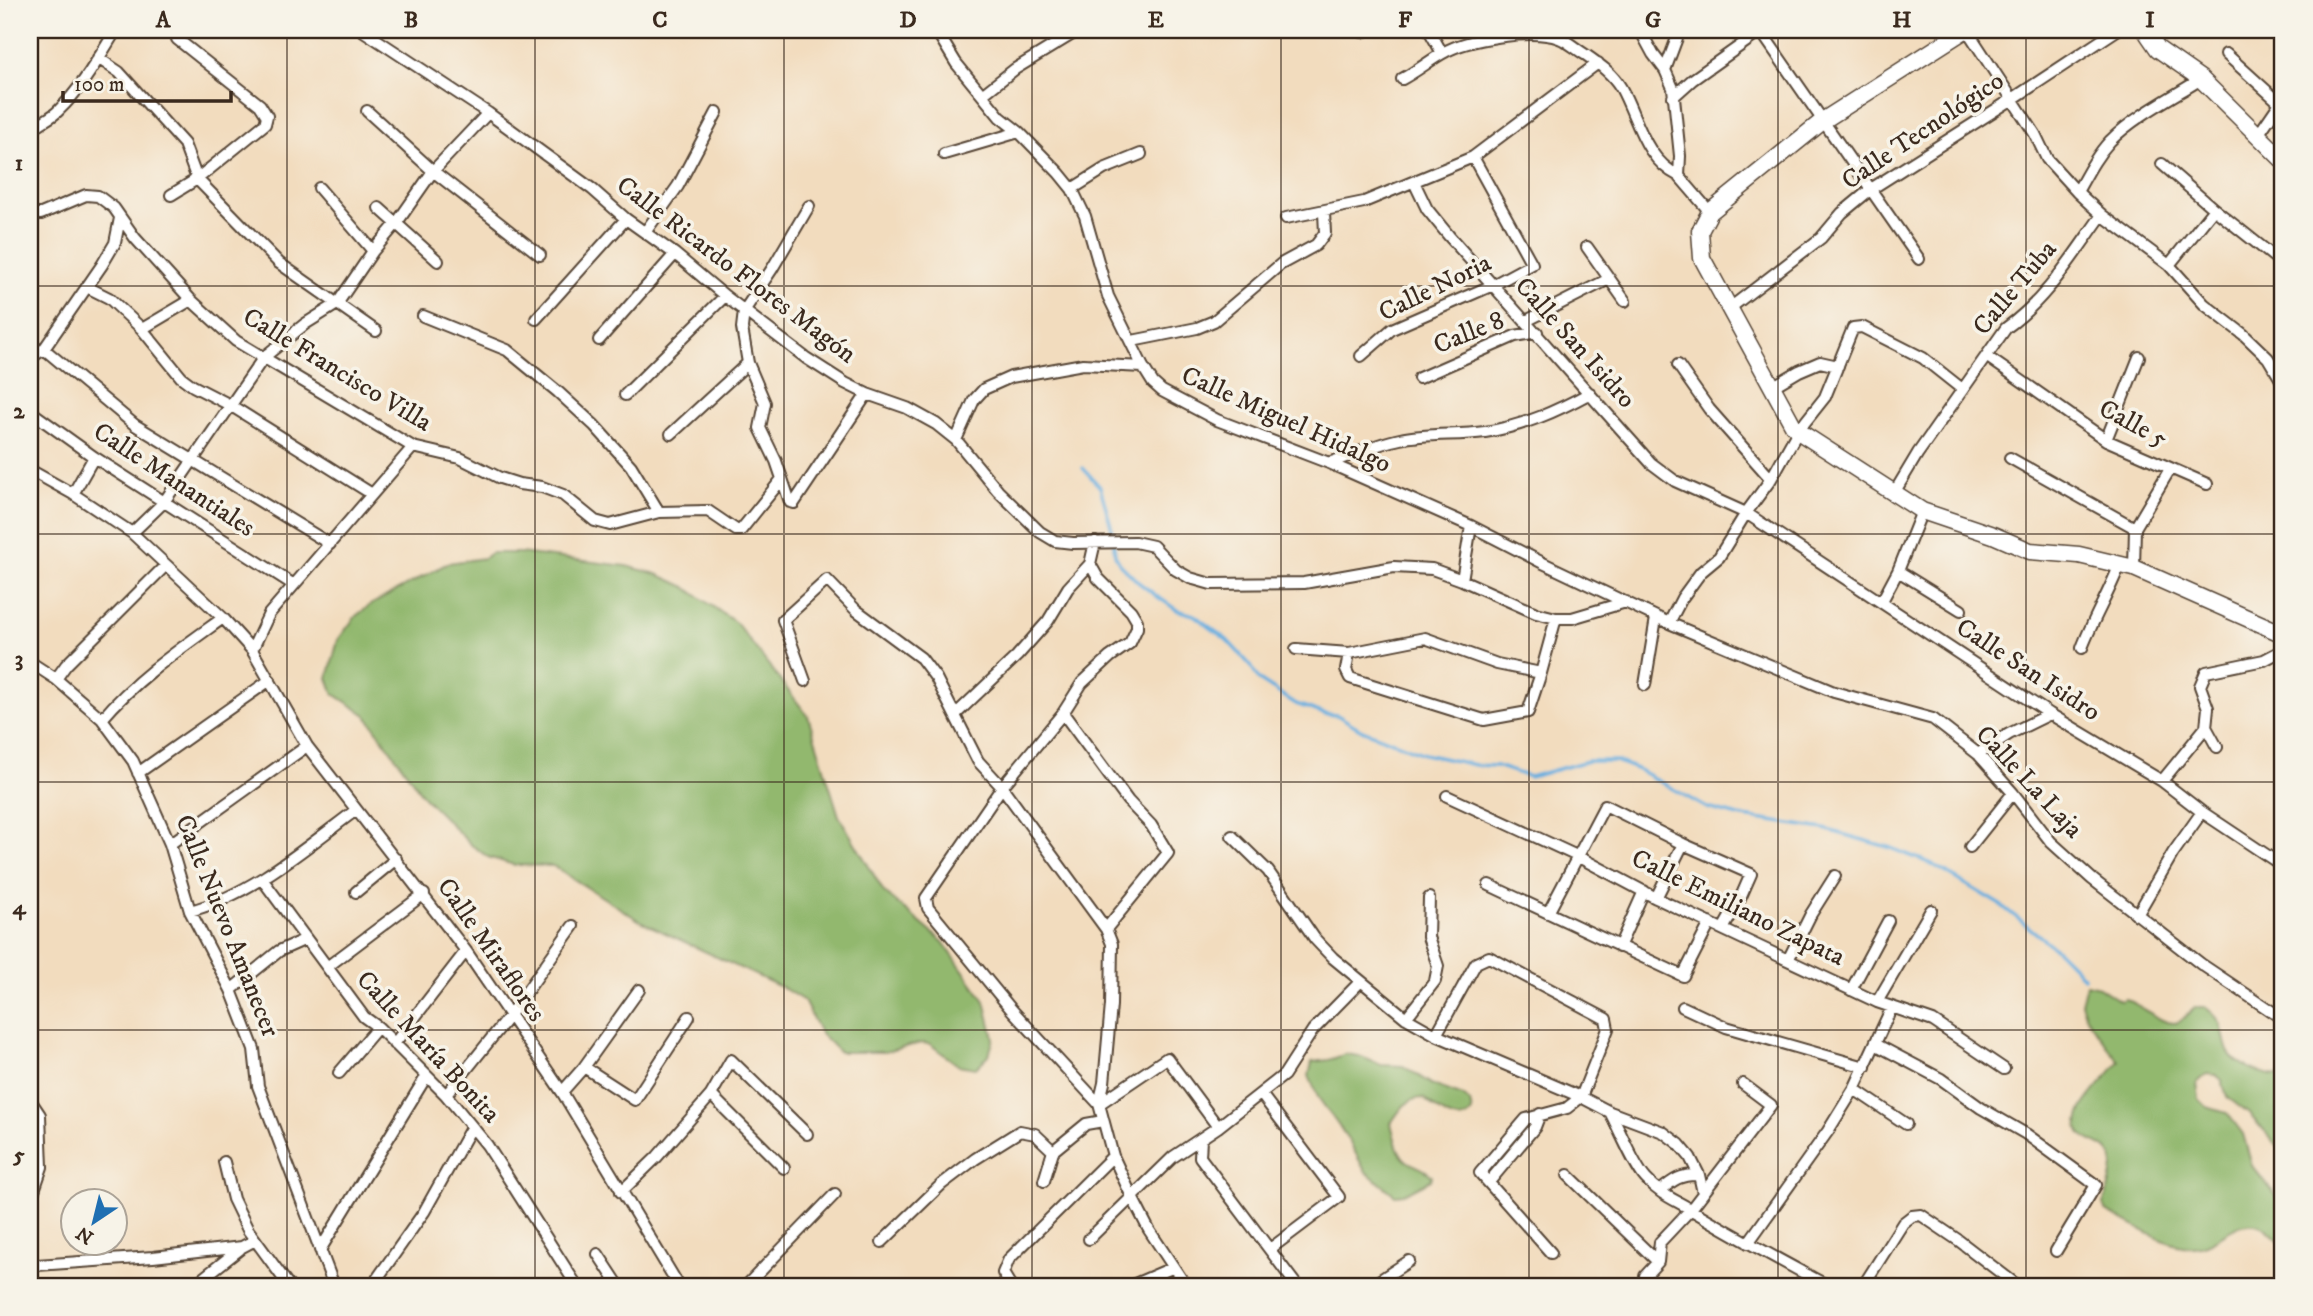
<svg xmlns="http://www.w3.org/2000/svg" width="2313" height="1316" font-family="'IM FELL DW Pica',serif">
<rect width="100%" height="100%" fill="#f7f3e8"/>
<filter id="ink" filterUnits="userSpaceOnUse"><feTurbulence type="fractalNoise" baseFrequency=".0143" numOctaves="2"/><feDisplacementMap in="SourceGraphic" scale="14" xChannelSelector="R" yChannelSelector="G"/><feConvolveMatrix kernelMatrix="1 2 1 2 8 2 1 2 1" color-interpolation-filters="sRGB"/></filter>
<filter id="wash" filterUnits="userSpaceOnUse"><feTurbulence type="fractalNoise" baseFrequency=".00686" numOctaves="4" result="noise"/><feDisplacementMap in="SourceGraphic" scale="28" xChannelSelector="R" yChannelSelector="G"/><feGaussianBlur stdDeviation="1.57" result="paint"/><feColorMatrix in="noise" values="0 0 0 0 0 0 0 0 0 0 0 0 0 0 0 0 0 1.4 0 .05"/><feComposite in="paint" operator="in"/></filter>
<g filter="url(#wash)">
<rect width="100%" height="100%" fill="#f2dcbe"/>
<path fill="#92b86e" stroke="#667146" stroke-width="2" d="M491,553H520L626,566L657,574L684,586L736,623L808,716L839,816L884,892L943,942L985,1001L994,1038L989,1055L976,1068L958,1065L930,1044L921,1043L885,1052H839L820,1033L804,1001L783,988L642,922L553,866L514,865L488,857L470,844L424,797L366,715L334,694L328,678L338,640L356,616L370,605L448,563L484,558Z
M2086,984L2099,987L2120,1001L2125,999C2140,1003 2164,1028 2178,1022C2184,1019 2190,1012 2196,1007H2205C2227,1023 2220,1030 2228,1051C2235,1066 2268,1077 2283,1076V1098L2279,1102L2277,1111L2283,1118V1152L2249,1114L2227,1097L2222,1080L2216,1075L2207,1074L2197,1083L2199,1099L2207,1107L2227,1113L2243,1134L2252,1166L2283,1204V1244C2276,1239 2270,1230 2262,1226C2236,1215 2217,1248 2191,1247C2164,1246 2130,1223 2106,1211L2103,1205C2107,1195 2116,1167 2112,1157C2105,1136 2066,1147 2082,1109C2088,1096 2110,1074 2119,1062L2086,1017L2081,1003Z
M1346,1054L1359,1056L1381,1065L1403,1066L1433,1085L1463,1096L1470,1102L1472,1112C1458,1130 1436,1108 1423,1098C1405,1099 1400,1110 1391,1123C1394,1135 1397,1154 1407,1161C1416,1167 1425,1168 1432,1176L1431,1180L1404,1194L1395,1195L1365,1171L1348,1139L1318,1097L1309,1076L1312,1062L1329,1060Z"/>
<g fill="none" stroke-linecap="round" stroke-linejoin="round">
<path stroke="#68aedf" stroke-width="3.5" d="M1083,468L1100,487L1112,529L1115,555L1120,564L1138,582L1158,597L1177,610L1194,615L1227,640L1251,666L1259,680L1296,704L1325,714L1337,715L1362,730L1424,754L1475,765L1496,766L1530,777L1587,761H1616L1639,770L1707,808L1743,817L1824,829L1888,847L1932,864L2002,906L2056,949L2084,977"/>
</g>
</g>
<g filter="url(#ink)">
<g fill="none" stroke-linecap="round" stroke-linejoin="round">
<defs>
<path id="street" d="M362,30L488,113L592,189L626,219L675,254L725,296L806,358L845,383L867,394L907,408L936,424L956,440L998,491L1040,532L1055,541L1073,543L1135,542L1153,546L1176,570L1190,578L1211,584L1304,583L1394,567L1432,569L1462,580L1536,613L1556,618H1572L1626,602
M936,30L956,63L1000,117L1019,132L1059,173L1072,189L1085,216L1108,296L1143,367L1153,383L1162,391L1217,420L1329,463L1471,526L1543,563L1669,623L1834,692L1933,719L1978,754L2013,793L2051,842L2092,879L2201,964L2283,1019
M1360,30L1362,32L1367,30
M1429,30L1442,53
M1640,30L1653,54L1665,70L1673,88L1680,156L1679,176L1710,212
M1760,30L1919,259
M1967,30L2035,134L2047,159L2077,192L2102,215L2169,265L2204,304L2243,334L2268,358L2283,383
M2226,54L2280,103
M98,58L119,72L184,144L197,179L279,263L376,331
M1665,70L1680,30
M1402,79C1417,71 1429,61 1443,53C1466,39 1533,28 1559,38C1568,41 1577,50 1586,55C1599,64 1613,74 1621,88C1638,119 1644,159 1679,176
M982,95L1015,69L1079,30
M1673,97L1692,80L1761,31
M367,111L433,171L540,255
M30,133C37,122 50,120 59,110C82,88 99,57 116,30
M2258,135L2282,100
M944,154L1019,132
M2162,164L2214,209L2283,264
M1414,182L1427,209L1449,236L1651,463L1675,481L1746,513L2050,714L2162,781L2202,812L2283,866
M319,188L373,251
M1072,189L1104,169L1141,154
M2077,192C2087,174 2096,156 2110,141C2135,116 2171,98 2201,79
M171,195L197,179L265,124L267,116L260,105L177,39
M809,206L772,269L744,311L742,328L748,363L765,403L760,428L776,461L790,502L794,503L867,394
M379,208L438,261
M30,214H41L86,195L98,196L114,208L135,238L191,300L236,341L413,447L460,458L500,478L519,484L542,487L563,495L595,521L610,525L659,512L708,511L736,530H741L782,479
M1286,218L1364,202L1473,157L1598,63
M646,231L678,186L717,112
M1587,247L1625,301
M2169,265L2214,209
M87,287L109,298L142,329L181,377L193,386L230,405L372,494
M1730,308L1821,238L1842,213L1871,189L2011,100L2117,30
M423,316L507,350L558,392L594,425L631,466L659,512
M536,319L626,219
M1526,321L1609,279
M142,329L191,300
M599,340L675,254
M1132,341L1197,328L1214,321L1281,264L1316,245L1325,233L1324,212
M44,349L135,425L330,544
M1361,356L1392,329L1493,285L1532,264L1473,157
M1986,356L2106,440L2207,484
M30,358L44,349L102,265L115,243L120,218
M1678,365L1709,409L1771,479
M1419,378L1515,336L1537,332
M1772,387L1799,371L1820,362L1838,366
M625,395L725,296
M30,411L94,457L294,585
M671,434L748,363
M956,440L974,400L984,389L1011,377L1083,364L1143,367
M2106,440L2139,357
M2010,458L2135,528
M1329,463C1353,455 1375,444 1400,439C1428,433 1457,436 1485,432C1524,426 1557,411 1590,393
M30,470L73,494L132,533L223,618L252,650L307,746L466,951L562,1092L679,1286
M1894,493L1918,453L2006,328C2047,299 2073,255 2102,215
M73,494L94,457
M132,533L164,502L264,357L305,324L337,304L373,251L396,224L433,171L488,113
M1095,542L1090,564L1098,578L1131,611L1137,621V628L1130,643L1110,657L1082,683L1063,713L1002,787L926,898L928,908L1011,1009L1099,1104
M2134,568L2135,528L2170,469
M1898,571L1961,610
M1462,580L1471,526
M1882,601L1898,571L1922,511
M1669,623L1682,598L1701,572L1719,557L1746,513L1771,479L1798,431L1825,397L1853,328L1862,327L1923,358L1962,389
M2082,648C2093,619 2109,593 2120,564
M1296,649L1349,653L1425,638L1497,664L1541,673
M252,650L269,614L413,447
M1349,653L1346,670L1350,678L1484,720L1528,712L1541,673L1556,618
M30,662L56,679L102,719L133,761L170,844L190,911L231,990L254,1049L258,1086L334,1286
M56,679L66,665L166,565
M805,681L783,620L827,580L856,610L921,658L936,678L978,761L1002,787L1106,929L1112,944L1111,1005L1104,1083L1099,1104L1113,1156L1132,1197L1149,1230L1186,1286
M1645,685L1656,618
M1063,713L1128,801L1151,825L1168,853L1106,929
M955,715L1017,656L1048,621L1068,588L1090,564
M102,719C137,678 180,649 223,618
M2217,747L2206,727L2208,708L2200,686L2206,672L2264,660L2283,650
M1978,754L2009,734L2050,714
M138,773L270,680
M2162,781L2206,727
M1447,796L1577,856L1656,898L1877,1002L1933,1021L2004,1069
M1232,836L1268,871L1315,939L1333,958L1406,1018L1436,1035L1581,1097L1610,1112L1663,1132L1679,1144L1690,1157L1699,1175L1703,1193
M170,844L307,746
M1970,847L2013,793
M262,879L364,1017L378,1027L446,1095L487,1145L577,1286
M1489,885L1683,976L1710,923
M356,892L396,859
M1656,898L1683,844
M190,911C253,894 305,848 356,810
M1548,913L1605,805L1683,844L1751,874L1740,899L1723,929
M2137,915L2173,853L2202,812
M1619,947L1644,891
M1788,960L1811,914L1835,876
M327,967L424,894
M231,990L279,951L306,939
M1851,990L1888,921
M1877,1002L1931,910
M1683,1007L1726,1027L1865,1067
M1406,1018L1435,981L1438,966L1428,937L1429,898
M1436,1035L1476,963L1489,957L1606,1019L1608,1029L1581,1097L1567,1108L1526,1119L1480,1173L1551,1253
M394,1044L466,951
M1875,1044L1941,1079L1981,1108L2026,1134L2096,1185L2056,1251
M584,1067L635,1100L689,1017
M339,1073L378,1027
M1854,1089L1906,1124
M562,1092L584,1067L639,990
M1261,1094L1339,1197L1270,1249
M446,1095L510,1015L573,926
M711,1095L784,1168
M30,1100L40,1115L42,1167L30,1202
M1099,1104L1167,1058L1218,1127
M1610,1112C1619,1129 1635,1168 1646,1179C1660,1195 1678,1201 1695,1212C1739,1238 1783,1262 1828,1286
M1201,1139L1200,1157L1297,1286
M224,1162L233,1199L248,1230L289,1286
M1568,1175L1658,1262
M1044,1181L1053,1151L1086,1124L1103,1121
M1489,1182L1535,1127L1540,1114
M1660,1191C1673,1180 1681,1174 1699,1175
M621,1192L657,1157L711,1095L731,1060L807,1134
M1089,1239L1173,1157L1218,1127L1284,1075L1313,1030L1360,982
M882,1242L942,1184L975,1159L1020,1131L1035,1134L1053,1151
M1748,1243L1828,1131L1854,1089L1892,1007
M320,1250L426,1077
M598,1254L619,1286
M30,1268L37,1265L153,1257L242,1247L255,1240
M1645,1276L1658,1262L1660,1242L1691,1209L1771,1105L1743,1084
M193,1286L240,1249
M372,1286L424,1212L471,1128
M746,1286L835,1194
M1008,1286L1009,1283L1003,1273L1009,1259L1113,1156
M1130,1286L1172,1268
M1371,1286L1409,1261
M1863,1286L1903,1223L1912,1216L1921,1215L1958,1240L2018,1286"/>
<path id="secondary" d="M1965,30L1824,120L1710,212L1700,231L1702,258L1793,425L1798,431L1922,511L1993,535L2030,551L2079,555L2134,568L2283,634
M2145,30L2158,49L2201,79L2283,160"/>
</defs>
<use href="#street" stroke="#564536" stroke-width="14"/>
<use href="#secondary" stroke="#564536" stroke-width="19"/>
<use href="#street" stroke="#fff" stroke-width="10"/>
<use href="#secondary" stroke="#fff" stroke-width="16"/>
</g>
</g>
<path fill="none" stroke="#3b2a1e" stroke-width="2" stroke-opacity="0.55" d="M287,30V1286M535,30V1286M784,30V1286M1032,30V1286M1281,30V1286M1529,30V1286M1778,30V1286M2026,30V1286M30,286H2283M30,534H2283M30,782H2283M30,1030H2283"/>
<g text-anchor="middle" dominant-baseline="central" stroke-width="7" stroke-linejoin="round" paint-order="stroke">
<g font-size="26" fill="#3b2a1e" stroke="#f7f3e8">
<text transform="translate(1923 131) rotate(-34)">Calle Tecnológico</text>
<text transform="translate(736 270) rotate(37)">Calle Ricardo Flores Magón</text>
<text transform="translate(1435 288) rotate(-26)">Calle Noria</text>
<text transform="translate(2015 288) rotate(-50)">Calle Tuba</text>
<text transform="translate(1469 333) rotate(-22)">Calle 8</text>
<text transform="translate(1575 343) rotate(48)">Calle San Isidro</text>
<text transform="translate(337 370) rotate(31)">Calle Francisco Villa</text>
<text transform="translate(1286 420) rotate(24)">Calle Miguel Hidalgo</text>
<text transform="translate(2133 424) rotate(28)">Calle 5</text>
<text transform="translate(174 480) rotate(33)">Calle Manantiales</text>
<text transform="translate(2028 670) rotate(33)">Calle San Isidro</text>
<text transform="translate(2029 782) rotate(47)">Calle La Laja</text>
<text transform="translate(1738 908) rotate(26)">Calle Emiliano Zapata</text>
<text transform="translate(227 926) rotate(68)">Calle Nuevo Amanecer</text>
<text transform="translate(491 950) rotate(55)">Calle Miraflores</text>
<text transform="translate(428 1047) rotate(47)">Calle María Bonita</text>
</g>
</g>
<rect width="2313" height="1316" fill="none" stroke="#f7f3e8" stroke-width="77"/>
<g transform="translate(94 1222) rotate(215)"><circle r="33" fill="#f7f3e8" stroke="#aca397" stroke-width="2"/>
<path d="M0-5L12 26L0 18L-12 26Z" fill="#1f6fb2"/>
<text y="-10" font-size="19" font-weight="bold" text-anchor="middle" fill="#3b2a1e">N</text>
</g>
<path d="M63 91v10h168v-10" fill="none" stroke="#3b2a1e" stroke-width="3.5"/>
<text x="74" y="91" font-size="21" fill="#3b2a1e" stroke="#f7f3e8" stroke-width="5" paint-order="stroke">100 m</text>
<rect x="38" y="38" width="2236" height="1240" fill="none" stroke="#3b2a1e" stroke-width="2.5"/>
<g font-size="23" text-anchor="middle" font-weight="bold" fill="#3b2a1e">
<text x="163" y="27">A</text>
<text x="411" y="27">B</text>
<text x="660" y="27">C</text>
<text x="908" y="27">D</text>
<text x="1156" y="27">E</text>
<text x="1405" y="27">F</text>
<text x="1653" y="27">G</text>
<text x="1902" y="27">H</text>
<text x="2150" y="27">I</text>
<text x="19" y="170">1</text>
<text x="19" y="418">2</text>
<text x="19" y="666">3</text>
<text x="19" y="914">4</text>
<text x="19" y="1162">5</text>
</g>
</svg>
